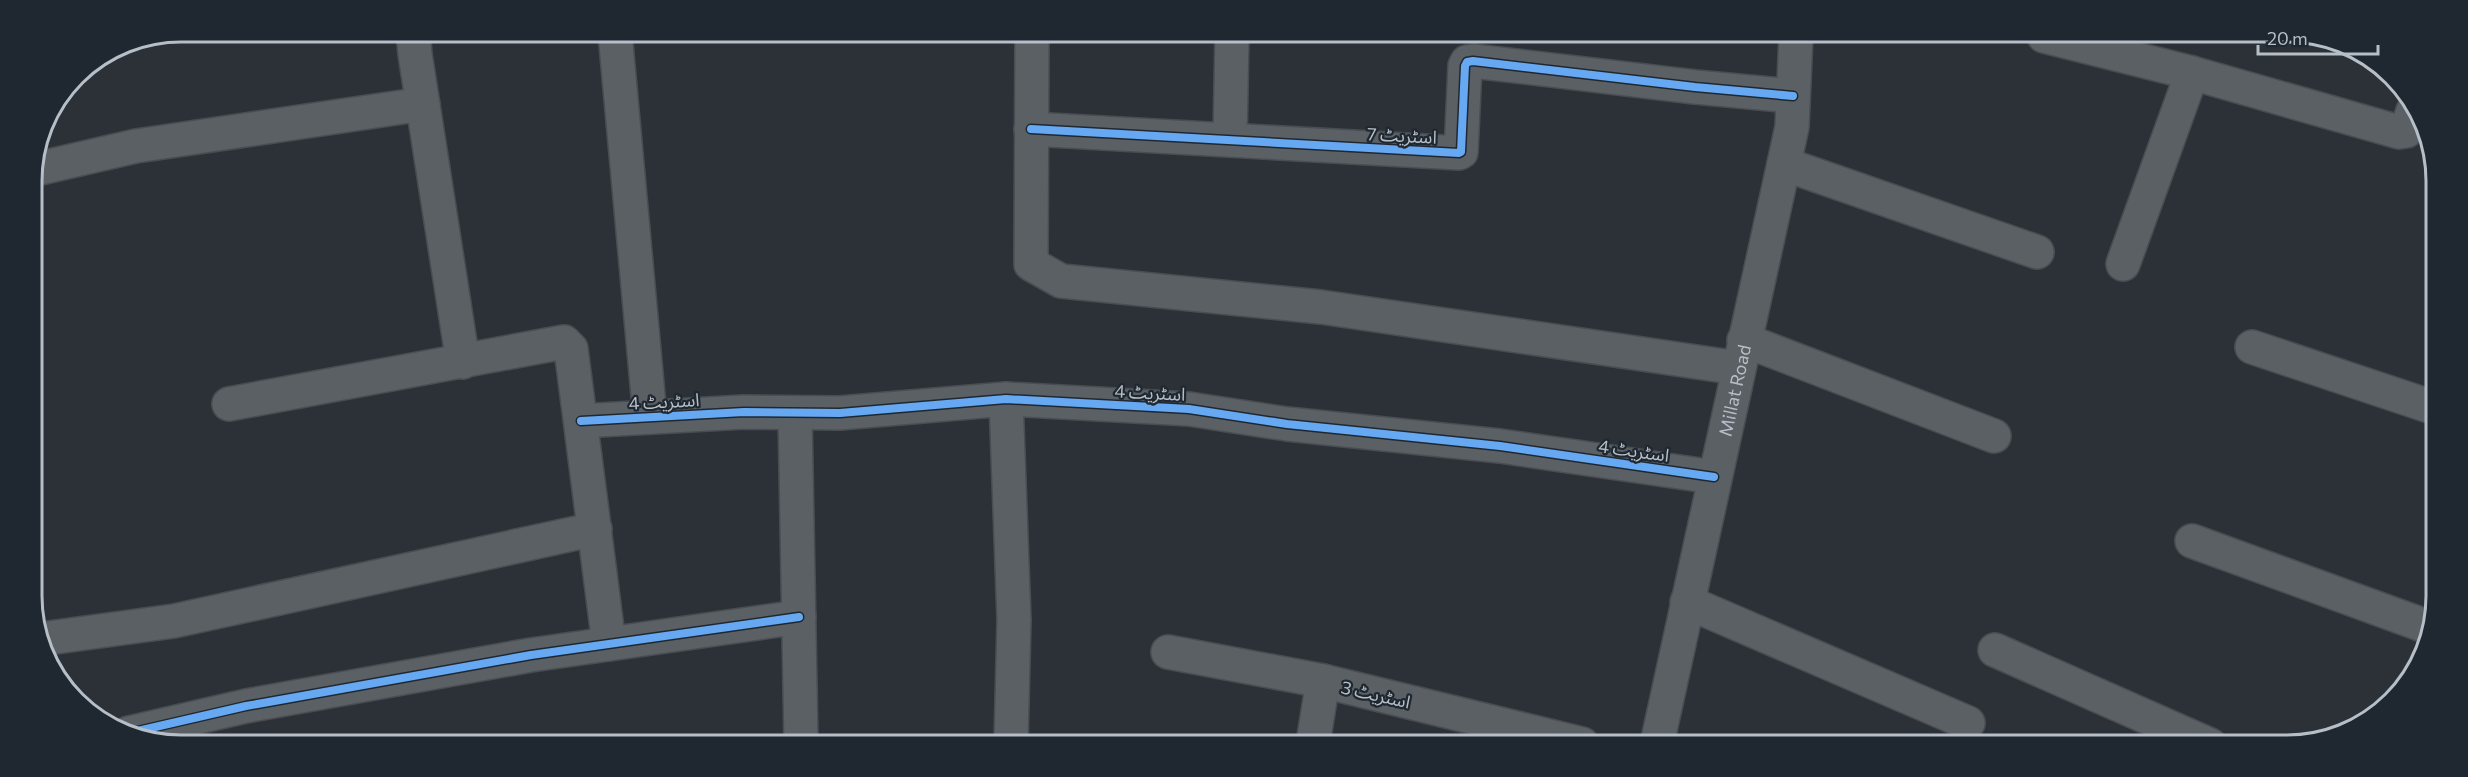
<svg xmlns="http://www.w3.org/2000/svg" width="2468" height="777" font-family="Commissioner,'Noto Sans Arabic',sans-serif">
<rect width="100%" height="100%" fill="#2b3137"/>
<g fill="none" stroke-linecap="round" stroke-linejoin="round">
<defs>
<g id="minor">
<path d="M413,32L415,54L463,362"/>
<path d="M615,33L650,417"/>
<path d="M1032,34L1031,264L1061,281L1321,307L1738,368"/>
<path d="M2044,36L2192,73L2399,132L2406,131L2413,111"/>
<path d="M1031,129L1459,153L1461,152L1465,66L1467,62L1473,61L1695,87L1793,96"/>
<path d="M1230,140L1232,34"/>
<path d="M1784,164L2037,252"/>
<path d="M32,170L136,146L423,104"/>
<path d="M2123,264L2192,73"/>
<path d="M1744,340L1994,436"/>
<path d="M2252,347L2432,407"/>
<path d="M1006,399L1014,620L1011,742"/>
<path d="M229,404L564,342L571,349L609,644"/>
<path d="M795,413L801,742"/>
<path d="M581,421L744,412L840,413L1006,399L1189,409L1287,424L1500,446L1714,477"/>
<path d="M2192,541L2431,628"/>
<path d="M1687,602L1968,723"/>
<path d="M41,639L174,621L595,529"/>
<path d="M1995,650L2210,745"/>
<path d="M1168,652L1323,681L1582,744"/>
<path d="M129,733L246,706L531,655L799,617"/>
<path d="M1313,743L1323,681"/>
<path id="s1" d="M1657,744L1792,127L1796,35"/>
</g>
</defs>
<use href="#minor" stroke="#494d52" stroke-width="36"/>
<use href="#minor" stroke="#5b6065" stroke-width="33"/>
<defs>
<path id="cycleway" d="M1031,129L1459,153L1461,152L1465,66L1467,62L1473,61L1695,87L1793,96
M581,421L744,412L840,413L1006,399L1189,409L1287,424L1500,446L1714,477
M129,733L246,706L531,655L799,617"/>
</defs>
<use href="#cycleway" stroke="#1f2831" stroke-width="11"/>
<use href="#cycleway" stroke="#66a8f1" stroke-width="8"/>
</g>
<g text-anchor="middle" dominant-baseline="central" stroke-width="4.5" stroke-linejoin="round" paint-order="stroke">
<g font-size="18" fill="#b6bec7" stroke="#1f2831">
<text transform="translate(1402 135) rotate(3)">اسٹریٹ 7</text>
<text stroke="none"><textPath href="#s1" startOffset="362">Millat Road</textPath></text>
<text transform="translate(1150 392) rotate(3)">اسٹریٹ 4</text>
<text transform="translate(664 401) rotate(-3)">اسٹریٹ 4</text>
<text transform="translate(1634 450) rotate(8)">اسٹریٹ 4</text>
<text transform="translate(1376 694) rotate(13)">اسٹریٹ 3</text>
</g>
</g>
<path d="M0 0H2468V777H0ZM181 42H2287A139 139 0 0 1 2426 181V596A139 139 0 0 1 2287 735H181A139 139 0 0 1 42 596V181A139 139 0 0 1 181 42Z" fill="#1f2831" fill-rule="evenodd"/>
<path fill="none" stroke="#b6bec7" stroke-width="3" d="M181 42H2287A139 139 0 0 1 2426 181V596A139 139 0 0 1 2287 735H181A139 139 0 0 1 42 596V181A139 139 0 0 1 181 42Z"/>
<path d="M2258 45v9h120v-9" fill="none" stroke="#b6bec7" stroke-width="3"/>
<text x="2267" y="45" font-size="18" fill="#b6bec7" stroke="#1f2831" stroke-width="4.5" paint-order="stroke">20 m</text>
</svg>
